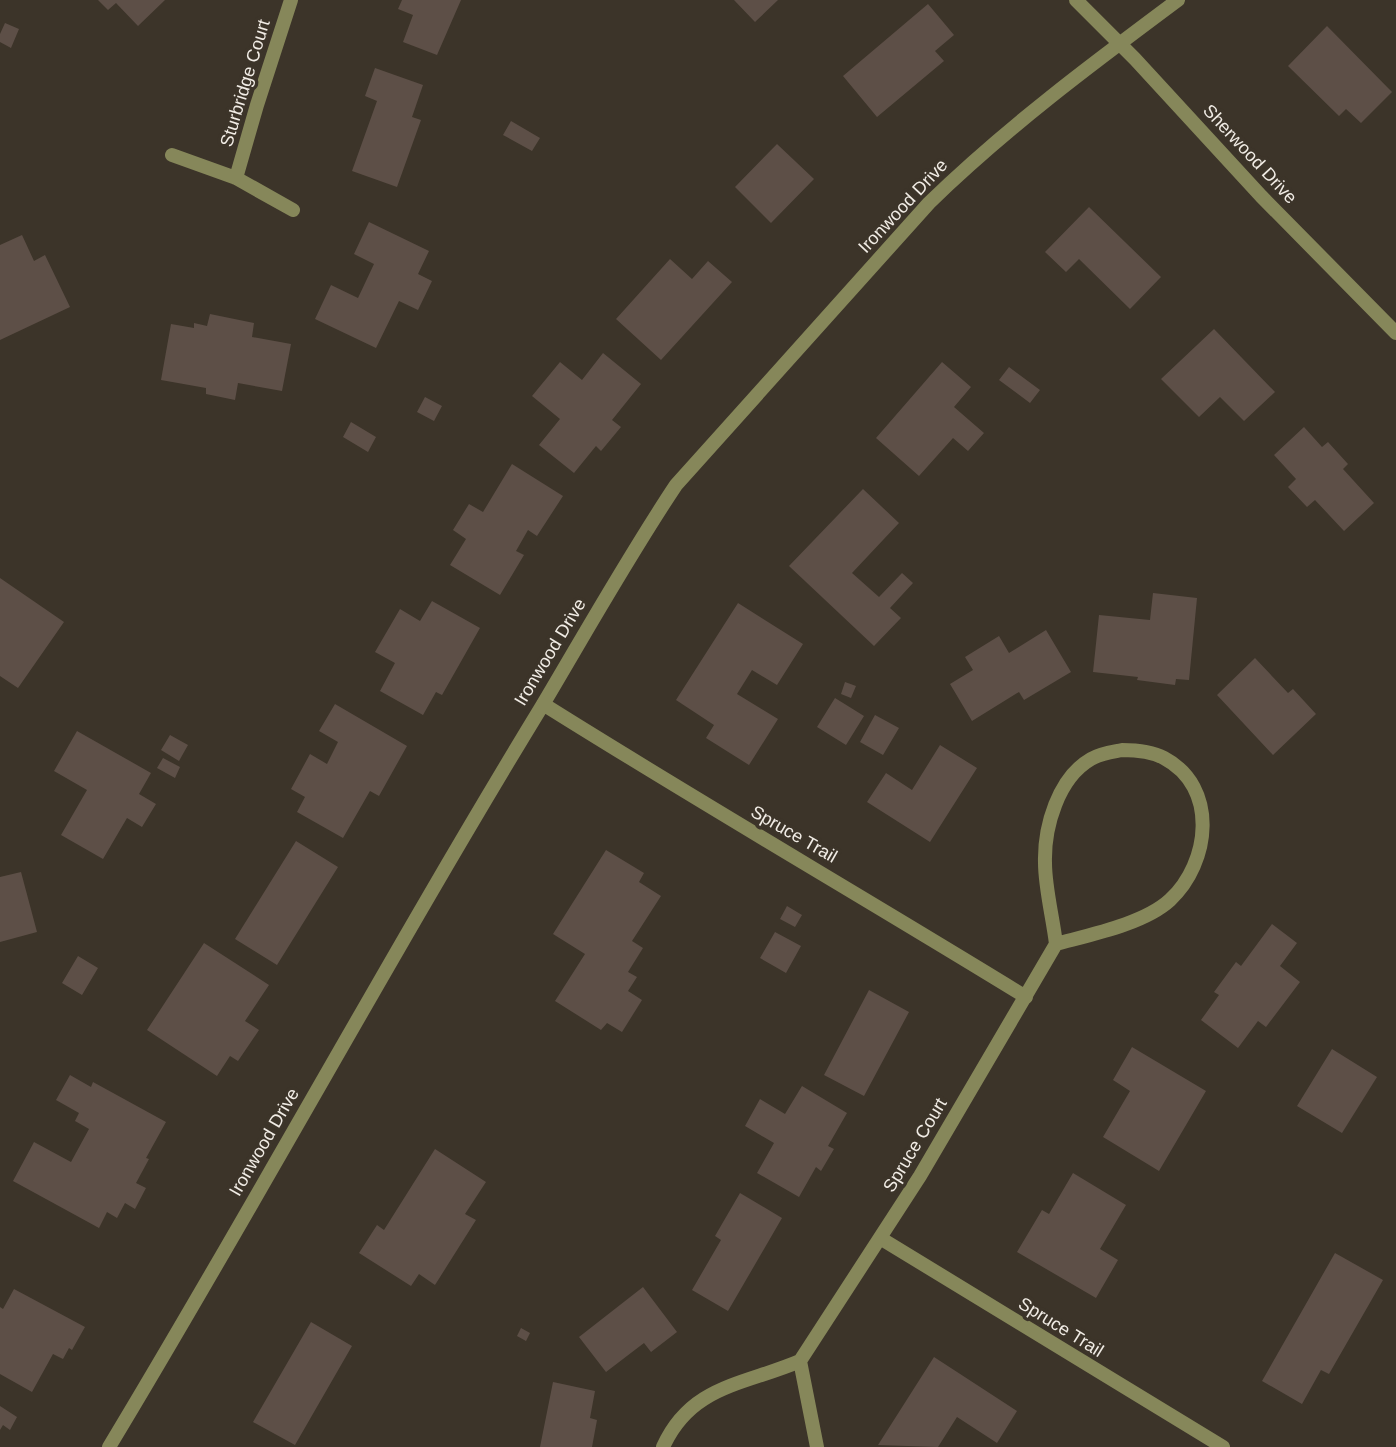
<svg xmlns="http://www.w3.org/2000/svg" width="1396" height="1447" font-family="Arial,sans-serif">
<rect width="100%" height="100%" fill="#3c3429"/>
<path fill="#5d4f47" d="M98,0H165L138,26L116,3L108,10Z
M402,0H461L437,55L403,42L413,15L398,9Z
M734,0H778L755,22Z
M928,4L954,35L935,51L944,61L877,117L843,76Z
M5,23L19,29L11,48L0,42V34Z
M1327,26L1392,92L1361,123L1346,109L1339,116L1288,66Z
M375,68L423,85L412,117L421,120L397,187L352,171L377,101L365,96Z
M511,121L540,138L532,151L503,135Z
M777,144L814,179L771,223L735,187Z
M1089,207L1161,277L1130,309L1079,259L1066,272L1045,252Z
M369,222L429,251L418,274L432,281L418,310L399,301L376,348L315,319L331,285L358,298L374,264L354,254Z
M22,235L34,261L45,255L70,307L0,340V245Z
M670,259L692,279L708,261L732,282L661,360L616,319Z
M210,314L254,323L252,337L291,344L282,391L238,383L235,400L206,394V388L161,380L171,324L194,328V323L207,326Z
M1214,329L1275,392L1244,421L1220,397L1199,417L1161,379Z
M603,353L641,384L612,420L621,427L601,451L596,446L574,473L539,445L560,419L532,396L560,362L582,380Z
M942,362L971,387L954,407L984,433L968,451L953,438L919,476L876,438Z
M1009,367L1040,390L1030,403L999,380Z
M425,397L442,406L434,421L417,412Z
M351,422L376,437L368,452L343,437Z
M1304,427L1322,447L1328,442L1348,464L1343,469L1374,503L1344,531L1315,500L1307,507L1288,487L1296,479L1274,455Z
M512,464L563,496L537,536L528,530L516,551L524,555L500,595L450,565L466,539L453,530L469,504L483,512Z
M863,489L899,523L852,573L879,597L902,573L913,583L890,608L901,618L874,646L789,566Z
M0,578L64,622L18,688L0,676Z
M1153,593L1197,598L1189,680L1176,679L1175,685L1137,680L1138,677L1093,672L1099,615L1150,620Z
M432,601L480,628L442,695L436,692L423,715L380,691L395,663L375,652L400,609L420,621Z
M738,603L803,644L777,685L752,670L737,694L778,719L749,765L706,738L714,725L676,700Z
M1046,630L1071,672L1024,700L1019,692L972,721L950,684L973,670L965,657L999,636L1009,653Z
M1255,658L1288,693L1293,689L1316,714L1273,755L1217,695Z
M845,682L856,686L851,698L841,694Z
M835,698L864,716L846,745L817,727Z
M335,704L407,746L379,796L370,791L343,838L297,812L305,797L291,789L310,754L327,764L338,742L319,731Z
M875,715L899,728L883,755L860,742Z
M77,731L151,773L139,794L156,804L142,827L127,818L103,859L61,835L87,790L54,771Z
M170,735L188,745L179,761L161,750Z
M940,745L977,768L930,842L867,802L886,773L912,790Z
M163,758L180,767L175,778L157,768Z
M296,841L338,867L277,965L235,939Z
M606,850L644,873L639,882L661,896L632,941L643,948L628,972L637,977L628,991L642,1000L622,1032L607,1023L601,1030L555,1001L585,954L553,934Z
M21,872L37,932L0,942V877Z
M787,906L802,915L795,927L780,919Z
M1272,924L1297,943L1280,966L1300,982L1266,1027L1258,1021L1238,1048L1201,1020L1219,995L1214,992L1236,962L1241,966Z
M775,932L801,946L786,973L760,958Z
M204,943L269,985L245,1021L259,1030L238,1061L230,1056L217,1076L147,1030Z
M78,956L98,968L82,995L62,983Z
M869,990L909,1012L864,1096L824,1075Z
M1132,1047L1206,1091L1159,1171L1103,1137L1130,1091L1113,1080Z
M1332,1049L1377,1077L1342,1133L1297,1106Z
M70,1075L91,1087L93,1082L166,1122L146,1158L149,1159L136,1183L146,1188L135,1209L125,1203L117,1218L107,1212L99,1228L13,1181L34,1142L71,1162L89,1129L75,1121L79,1113L56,1100Z
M802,1086L847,1113L828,1146L834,1149L821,1171L816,1167L799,1197L757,1173L774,1143L745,1126L760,1099L785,1114Z
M435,1149L486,1182L465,1214L476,1220L435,1285L419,1274L411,1286L359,1253L377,1225L384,1230Z
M1073,1173L1126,1205L1100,1249L1118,1260L1096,1298L1017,1252L1042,1210L1049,1214Z
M740,1193L782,1218L728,1311L692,1290L721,1240L715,1236Z
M1335,1253L1383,1280L1329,1374L1321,1370L1302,1404L1262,1381Z
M643,1287L677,1332L651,1352L644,1343L606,1372L579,1337Z
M14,1289L85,1327L72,1350L69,1348L63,1359L53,1354L32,1392L0,1374V1307L3,1309Z
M311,1322L352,1346L295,1445L253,1422Z
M521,1328L530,1333L526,1341L517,1336Z
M934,1357L1017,1411L997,1443L957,1417L938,1447L878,1445Z
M553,1382L595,1391L590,1418L597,1420L592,1447H540Z
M0,1406L17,1417L10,1430L3,1425L0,1430Z"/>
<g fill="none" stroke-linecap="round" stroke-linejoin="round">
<path stroke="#86875a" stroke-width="14" d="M1076,0L1135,59L1261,196L1396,333
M172,155L236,178L293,210
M236,178L257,105L291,0
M543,704C702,804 865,898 1026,997
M1122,750C1136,750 1151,751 1164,758C1219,787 1210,863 1170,900C1144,924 1089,935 1056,944C1053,918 1045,888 1045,863C1044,827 1058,778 1091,759C1101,753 1112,752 1122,750Z
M880,1238L1223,1447
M800,1361L920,1176L1056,944
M109,1447C257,1202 393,950 542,706C586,632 628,557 676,485L929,203C1006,128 1092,64 1178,0
M663,1447C691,1385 744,1385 800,1361L817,1447"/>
</g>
<g text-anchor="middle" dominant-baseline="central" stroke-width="7" stroke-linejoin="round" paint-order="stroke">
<g font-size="18" fill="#f1ece5" stroke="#3c3429">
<text transform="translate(245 83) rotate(-73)">Sturbridge Court</text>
<text transform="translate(1250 154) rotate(47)">Sherwood Drive</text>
<text transform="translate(903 206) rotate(-47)">Ironwood Drive</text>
<text transform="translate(550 652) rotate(-59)">Ironwood Drive</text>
<text transform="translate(794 834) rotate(30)">Spruce Trail</text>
<text transform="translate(264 1142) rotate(-60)">Ironwood Drive</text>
<text transform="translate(915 1145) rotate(-59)">Spruce Court</text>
<text transform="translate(1061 1327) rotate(32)">Spruce Trail</text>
</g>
</g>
</svg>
